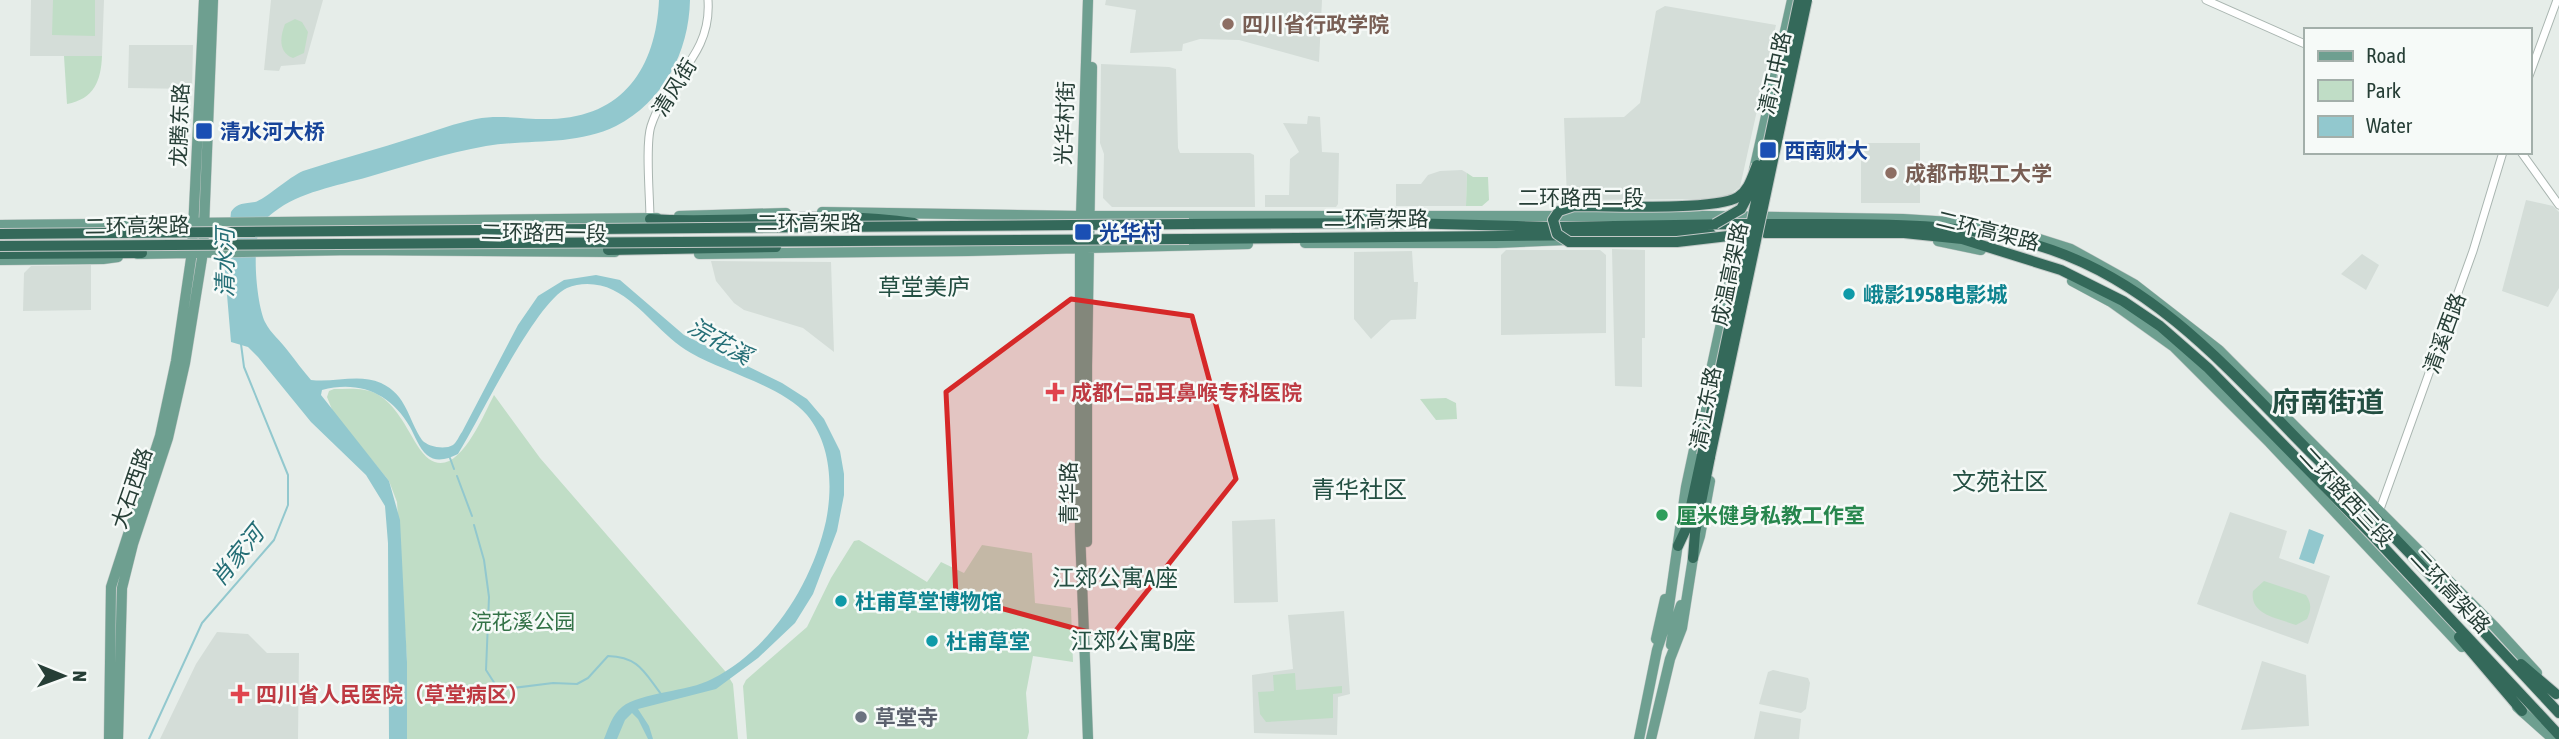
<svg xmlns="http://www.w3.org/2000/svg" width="2559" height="739" font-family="'Asap Condensed','Noto Sans SC',sans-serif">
<rect width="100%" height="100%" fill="#e6ede9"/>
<path fill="#d4ddd8" d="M31,0H104L102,56H30Z
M271,0H323L305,64L281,66L279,71L264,70Z
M1106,0H1322L1319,62L1239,40L1200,39L1183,44L1182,51L1130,53L1136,10L1105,5Z
M1665,6L1776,25L1740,187L1729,195L1706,199L1567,200L1564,118L1624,117L1640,103L1656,11Z
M129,45H193L192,89L128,88Z
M1101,64L1169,67L1176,69L1178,148L1180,153H1250L1254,155L1255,207H1112L1103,198L1104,154L1100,143Z
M1308,116L1320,117L1322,152L1339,153L1338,204L1336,207H1265V195H1289L1290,159L1299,152L1283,123L1307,124Z
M1861,143H1920V203H1861Z
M1462,170L1467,173L1466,206H1396V184H1421L1428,175L1440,171Z
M2526,200L2553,206L2559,212V288L2548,307L2502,291Z
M1612,249L1645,250V338H1642V387L1615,386Z
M1506,250H1600L1606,255V333L1501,335V255Z
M1412,251L1414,282H1418L1416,319L1391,320L1371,339L1354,319V252Z
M2362,254L2379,265L2366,290L2341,274Z
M711,261L831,262L834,352L803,328L744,310L734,303L716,281Z
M91,265V310L23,311L24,273L31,266Z
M2230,512L2287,531L2279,558L2330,576L2308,644L2197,604Z
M1275,519L1278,602L1234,603L1232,521Z
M1344,611L1350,694L1338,697L1337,735L1254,733L1252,675L1293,669L1288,615Z
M217,632L248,634L267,653H299L298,739H160L196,664Z
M2262,661L2306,675L2309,726L2241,730Z
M1773,670L1808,678L1810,683L1806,709L1801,713L1759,704L1768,672Z
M1760,711L1801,719L1799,739H1754Z"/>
<path fill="#c0ddc6" d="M53,0H95V36L52,35Z
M295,19L302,22L308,32L304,53L293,58C278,52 280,37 285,24Z
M64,56H102C101,81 94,99 67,104Z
M1467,173L1473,177H1488L1489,200L1482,206H1466Z
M334,389C348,389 364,387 377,394C396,405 406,427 417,445C450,498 481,420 494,395L540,458L725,671L733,684L738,739H407V662L397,502L389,481L333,412L327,397L329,391Z
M1446,398L1456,403L1457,419L1436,420L1420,399Z
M859,540L927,582L941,562L964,573L982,545L1032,553L1035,603L1071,608L1073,662L1033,656L1026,693L1029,732L1027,739H747L743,686L746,680L807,627L831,578L854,541Z
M2264,581L2306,595C2312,604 2311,610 2307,619L2296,625C2278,618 2249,615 2253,591Z
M1295,673L1296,690L1342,686V693L1333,694V718L1266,722L1260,714L1258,692L1274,691L1273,675Z"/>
<path fill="#92c8ce" d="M659,0H690C689,52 663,102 616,126C575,146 529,139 486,146C446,153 406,166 368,177C336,186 300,192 274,212C270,215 265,219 262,223C251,242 256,302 265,322C271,334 281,341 288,351C296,361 303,371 311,380C335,383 358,373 381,383C407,395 408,419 422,440C428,447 445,450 453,445C457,442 459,436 462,432L518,325L538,296L564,280L596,275L620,280L684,335L782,383L807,399L824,419L840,451L844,474V495L837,531L813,594L795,623L758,658L716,689L638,709L649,726L653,739H648L638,719L632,713L625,720L617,739H604C609,727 612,715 622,707C641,692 688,692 712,679C771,649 812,584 826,521C833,486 831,444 807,415C782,386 724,372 691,353C662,337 643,305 613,290C599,283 581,282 567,288C535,303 480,419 458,454C448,459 436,463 427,455C419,448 415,436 410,427C391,394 360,380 322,390L321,395L389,481L400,520L407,662V739H389L388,543L385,506L366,475L311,422L258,357L248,347L231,342L225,271L231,212C238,202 244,204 255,202C264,200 289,177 303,171C340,159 378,149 415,137C435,131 456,123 476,119C501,114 526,120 551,119C623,117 656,68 659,0Z
M2309,529L2324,535L2314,564L2299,559Z"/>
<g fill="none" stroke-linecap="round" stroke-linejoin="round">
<path stroke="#92c8ce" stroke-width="2" d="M450,458L454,469
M457,476L472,516
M474,525L484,560L489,597L486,670L495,684L505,689L553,683L577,684L588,678L608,656C639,657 644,672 661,694
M149,739L202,623L274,540L288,505V475L244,367L241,344"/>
<defs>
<path id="minor" d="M2206,0L2305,44
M2529,76L2557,0
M2521,152L2559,205
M650,219C650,197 645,144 651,126C666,79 712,57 708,0
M2379,512L2473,251L2503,152"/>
<path id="major" d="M1754,170L1792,0
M822,212L1080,216H1714L1903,219L1967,223L2033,237L2071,249L2134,284L2219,350L2494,626L2537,673
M679,216L786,213
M0,225L657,218
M1938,241L1981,250
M1305,243H1496L1566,240
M137,254L354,250L615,252
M699,254L968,251L1248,244
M0,260L103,259L118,257
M2072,281L2111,302L2174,347L2269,442L2462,647
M1087,542V365L1092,67
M1656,639L1665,599
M1671,645L1674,625L1681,605
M2517,707L2553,739
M109,739L111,587L160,436L176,361L192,252L204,0
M118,739L122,588L133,544L168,438L185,363L203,252L213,0
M1088,739L1080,531V247L1088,0
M1639,739L1657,650L1667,620L1686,487L1741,230
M1651,739L1670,659L1682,628L1693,558L1700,536L1710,481"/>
<path id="highway" d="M650,219C737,225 827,209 914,223
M1189,224L1404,223L1554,227L1736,224
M1764,224C1861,225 1960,218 2052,250C2162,288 2236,378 2315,457C2399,540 2479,627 2559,713
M1765,233H1904L1962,239L2061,270L2123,301L2160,326L2208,368L2375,538L2559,735
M1189,239L1711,234
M608,250L776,247
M0,254L142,253
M1678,546L1686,529L1702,455
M1693,558L1695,533L1710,457
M2459,637L2522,711
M2521,664L2556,694"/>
</defs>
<use href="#minor" stroke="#a9b5b0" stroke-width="9"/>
<use href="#major" stroke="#c2c9c7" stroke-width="11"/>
<use href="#highway" stroke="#c2c9c7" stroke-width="12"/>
<use href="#minor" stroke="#fff" stroke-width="7"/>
<use href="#major" stroke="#6e9f90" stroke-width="10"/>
<use href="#highway" stroke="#34695a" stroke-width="10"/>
<defs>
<path id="highway-bridge" d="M1715,224L1741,209L1752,188
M1736,224H1758
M1754,233L1677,242H1569L1557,234L1553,220L1559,211L1574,206C1606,206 1715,211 1738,197C1749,190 1752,177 1757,165
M0,234L1189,224
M0,246L1189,239
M1702,455L1799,0
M1710,457L1807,0"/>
</defs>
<use href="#highway-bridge" stroke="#c2c9c7" stroke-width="12" stroke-linecap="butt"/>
<use href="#highway-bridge" stroke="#34695a" stroke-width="10"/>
</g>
<path fill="#d62828" fill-opacity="0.2" stroke="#d62828" stroke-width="5" stroke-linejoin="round" d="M1071,299L1192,316L1236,479L1110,638L956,596L946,392Z"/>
<g fill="#8d6e63" stroke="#f6faf8" stroke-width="2.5">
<circle cx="1228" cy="24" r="7"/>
<circle cx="1891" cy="173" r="7"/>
</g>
<g fill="#1a4fb4" stroke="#f6faf8" stroke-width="2.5">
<rect x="195" y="122" width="18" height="18" rx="3.5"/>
<rect x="1759" y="141" width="18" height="18" rx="3.5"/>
<rect x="1074" y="223" width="18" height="18" rx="3.5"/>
</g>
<g fill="#0f9aa8" stroke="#f6faf8" stroke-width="2.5">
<circle cx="1849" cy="294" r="7"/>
<circle cx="841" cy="601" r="7"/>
<circle cx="932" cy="641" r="7"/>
</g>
<g fill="#e0444e" stroke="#f6faf8" stroke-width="2.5">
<path d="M1051.5 381.5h7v7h7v7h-7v7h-7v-7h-7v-7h7z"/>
<path d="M236.5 683.5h7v7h7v7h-7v7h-7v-7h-7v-7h7z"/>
</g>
<circle fill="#2e9e5b" stroke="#f6faf8" stroke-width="2.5" cx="1662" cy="515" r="7"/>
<circle fill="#6b7280" stroke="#f6faf8" stroke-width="2.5" cx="861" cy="717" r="7"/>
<g text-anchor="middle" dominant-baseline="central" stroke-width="5" stroke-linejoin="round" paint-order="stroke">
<g font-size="21" font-weight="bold" fill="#785e54" stroke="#f6faf8" text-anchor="start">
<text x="1242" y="24">四川省行政学院</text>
<text x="1905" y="173">成都市职工大学</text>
</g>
<g font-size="21" fill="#263e36" stroke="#f6faf8">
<text transform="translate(1774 73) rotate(-78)">清江中路</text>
<text transform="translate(674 87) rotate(-58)">清风街</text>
<text transform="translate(1064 123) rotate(-88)">光华村街</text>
<text transform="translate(179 125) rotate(-88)">龙腾东路</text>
<text x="1581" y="197">二环路西二段</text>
<text x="1376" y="218">二环高架路</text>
<text x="809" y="222">二环高架路</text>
<text transform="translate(137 225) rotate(-1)">二环高架路</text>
<text transform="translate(1988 230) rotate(14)">二环高架路</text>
<text transform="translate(544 232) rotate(1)">二环路西一段</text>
<text transform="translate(1729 274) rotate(-78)">成温高架路</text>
<text transform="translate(2444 333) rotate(-70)">清溪西路</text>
<text transform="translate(1705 408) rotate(-79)">清江东路</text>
<text transform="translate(131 488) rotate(-71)">大石西路</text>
<text transform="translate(1068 493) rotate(-90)">青华路</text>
<text transform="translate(2347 496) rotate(47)">二环路西三段</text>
<text transform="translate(2451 591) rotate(47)">二环高架路</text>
</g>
<g font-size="21" font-weight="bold" fill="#164399" stroke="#f6faf8" text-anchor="start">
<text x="220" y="131">清水河大桥</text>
<text x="1784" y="150">西南财大</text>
<text x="1099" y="232">光华村</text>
</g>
<g font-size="21" font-weight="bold" fill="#0d838f" stroke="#f6faf8" text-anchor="start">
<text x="1863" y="294">峨影1958电影城</text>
<text x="855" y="601">杜甫草堂博物馆</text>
<text x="946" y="641">杜甫草堂</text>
</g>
<g font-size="21" font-weight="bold" fill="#be3a42" stroke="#f6faf8" text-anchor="start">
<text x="1071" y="392">成都仁品耳鼻喉专科医院</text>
<text x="256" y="694">四川省人民医院（草堂病区）</text>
</g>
<g font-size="21" font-weight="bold" fill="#27864d" stroke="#f6faf8" text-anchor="start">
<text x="1676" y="515">厘米健身私教工作室</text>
</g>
<g font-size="21" fill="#337247" stroke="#f6faf8">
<text x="523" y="621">浣花溪公园</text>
</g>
<g font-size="21" font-weight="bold" fill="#5b616d" stroke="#f6faf8" text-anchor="start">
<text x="875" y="717">草堂寺</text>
</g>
<g font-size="23" font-style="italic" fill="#246e76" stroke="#f6faf8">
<text transform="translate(225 263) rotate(-90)">清水河</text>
<text transform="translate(720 341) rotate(30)">浣花溪</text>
<text transform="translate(237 556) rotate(-51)">肖家河</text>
</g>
<g font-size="23" fill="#234f42" stroke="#f6faf8">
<text x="924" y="287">草堂美庐</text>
<text x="1115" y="578">江郊公寓A座</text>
<text x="1133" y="641">江郊公寓B座</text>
</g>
<g font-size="24" fill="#234f42" stroke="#f6faf8">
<text x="2000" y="481">文苑社区</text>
<text x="1359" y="489">青华社区</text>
</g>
<g font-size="28" font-weight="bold" fill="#234f42" stroke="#f6faf8">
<text x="2328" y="402">府南街道</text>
</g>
</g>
<rect x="2304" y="28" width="228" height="126" fill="#f6faf8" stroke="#a3afaa" stroke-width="2"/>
<rect x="2318" y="51" width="35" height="10" fill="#6e9f90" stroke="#a3afaa" stroke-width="2"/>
<text x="2366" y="63" font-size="21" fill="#263e36">Road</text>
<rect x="2318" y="80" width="35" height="21" fill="#c0ddc6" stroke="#a3afaa" stroke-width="2"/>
<text x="2366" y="98" font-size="21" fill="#263e36">Park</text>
<rect x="2318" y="116" width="35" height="21" fill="#92c8ce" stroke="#a3afaa" stroke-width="2"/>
<text x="2366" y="133" font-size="21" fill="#263e36">Water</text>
<g transform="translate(63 676) rotate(91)" stroke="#f6faf8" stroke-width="5" paint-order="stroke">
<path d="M0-5L12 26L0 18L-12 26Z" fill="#263e36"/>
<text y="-10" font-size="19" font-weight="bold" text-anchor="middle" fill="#263e36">N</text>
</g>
</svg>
